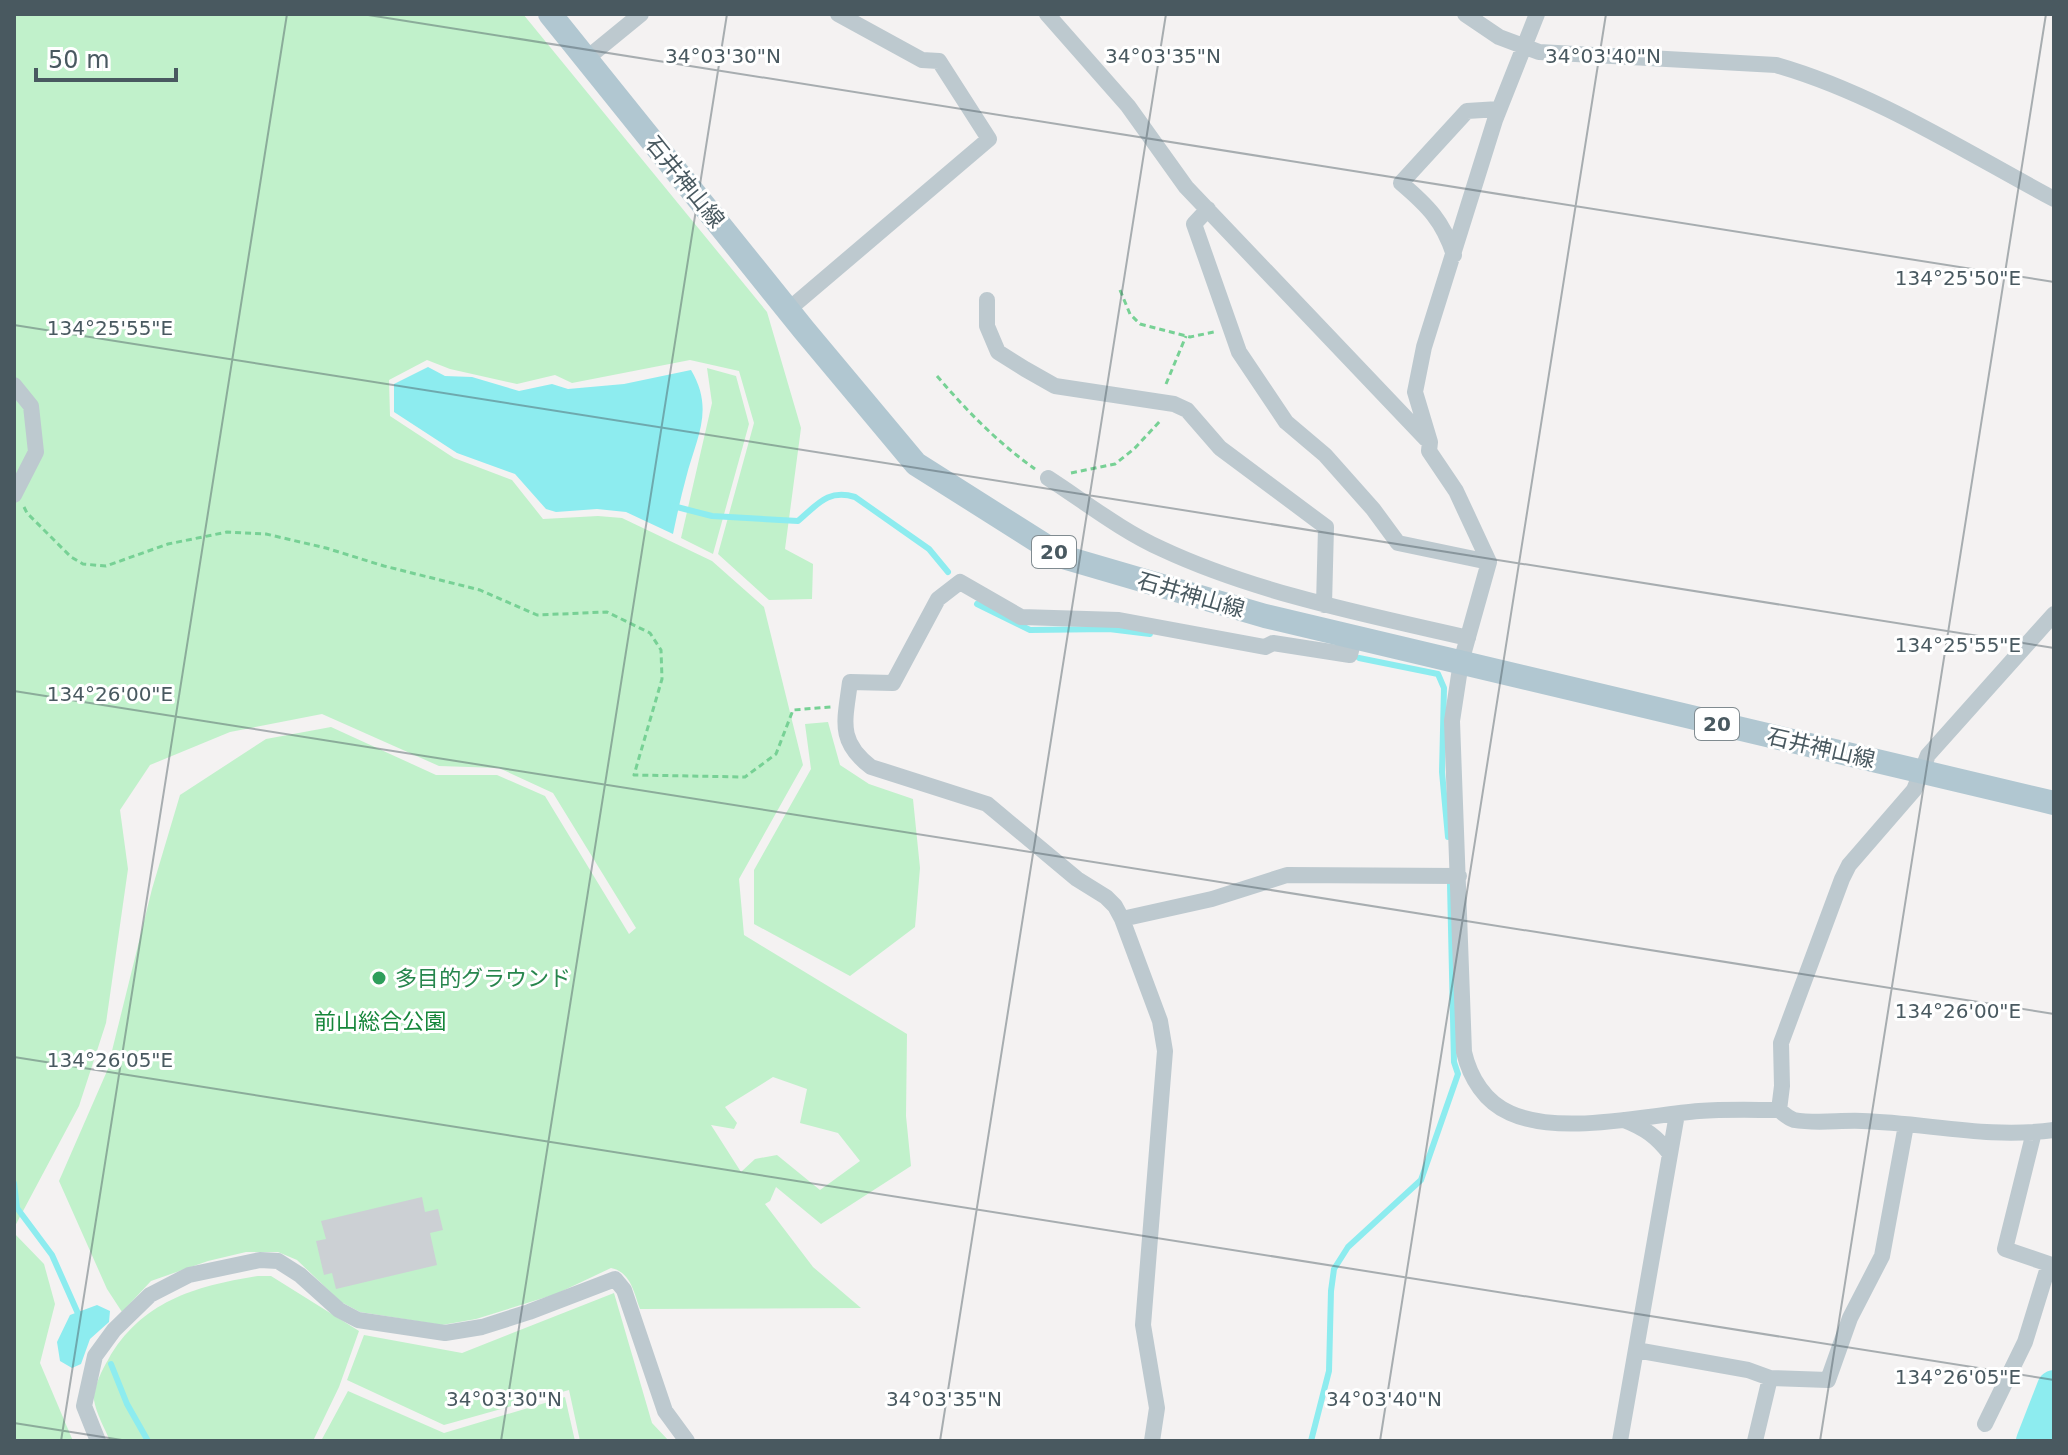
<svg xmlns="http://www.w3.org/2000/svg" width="2068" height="1455" font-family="'DejaVu Sans','Noto Sans JP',sans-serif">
<rect width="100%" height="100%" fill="#f4f2f2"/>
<path fill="#c1f1cb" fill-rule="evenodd" d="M14,14H523L767,312L801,428L785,549L813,564L812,599L769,600L718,554L754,423L739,371L690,360L572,383L555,375L517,384L450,369L427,360L389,380L390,416L454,458L512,480L543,519L598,516L622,518L712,561L764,607L803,765L739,879L744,935L907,1034L906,1116L911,1166L821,1224L776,1187L770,1201L765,1204L813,1267L861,1308L640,1309C634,1293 631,1272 611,1268L556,1294L476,1319L442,1325L360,1312L341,1302L297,1260L278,1252H246L208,1261L151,1281L122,1312L107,1289L59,1181L107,1071L152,889L180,795L266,739L331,727L436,775H497L545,796L629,934L636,928L553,793L499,768L439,766L322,714L230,732L150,765L120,810L128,869L106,1023L79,1106L14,1228ZM773,1077L807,1089L800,1123L838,1133L860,1161L820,1190L777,1155L755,1159L741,1172L711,1125L734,1129L737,1123L725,1107Z
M707,368L736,376L749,424L713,554L681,538L712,403Z
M828,722L840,765L869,784L913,799L920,868L915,927L850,976L754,924V870L811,769L805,724Z
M14,1233L44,1264L55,1304L40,1363L73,1441H14Z
M258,1276H271L359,1331L339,1387L313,1441H110C105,1429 96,1413 94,1400C93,1388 102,1370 108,1360C141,1301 196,1286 258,1276Z
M614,1293L652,1423L669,1441H580L569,1390L444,1425L347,1380L364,1335L462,1353Z
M348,1391L444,1433L565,1397L575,1441H321Z"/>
<path fill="#8decef" d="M428,367L445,376L472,377L519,391L552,384L568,389L624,384L691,370C715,410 696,438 686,478C681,496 677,515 673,534L626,512L597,509L556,512L546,509L515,474L457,453L394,412V384Z
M97,1305L110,1311L109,1322L90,1339L81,1364L72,1368L60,1361L57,1342L70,1315Z"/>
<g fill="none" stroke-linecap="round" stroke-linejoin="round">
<path stroke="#8decef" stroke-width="6" d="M673,506L712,516L798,521C818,504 828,489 855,497L929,549L948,572
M977,604L1030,630L1109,629L1150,634
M1359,658L1438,674L1444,688L1442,772L1448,837
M14,1183L17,1208L52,1255L80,1318
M111,1364L127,1404L148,1441
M1311,1441L1329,1371L1331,1291L1334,1269L1348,1247L1421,1180L1458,1074L1454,1062L1450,884"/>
<path stroke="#8decef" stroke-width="34" d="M2033,1441L2054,1387"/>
</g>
<path fill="#ccd0d4" d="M422,1197L425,1212L438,1209L443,1230L430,1233L437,1265L336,1289L332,1273L324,1275L316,1241L326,1239L321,1221Z"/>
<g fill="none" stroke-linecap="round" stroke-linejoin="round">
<path stroke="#77d195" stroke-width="3" stroke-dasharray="6 4" stroke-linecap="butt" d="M1120,290L1130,314L1140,324L1190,337L1214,332
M937,376C967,411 997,442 1035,469
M1166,384L1186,336
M1071,473L1115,464L1134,449L1161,420
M24,507L27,513L71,557L83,564L106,566L168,544L227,532L266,534L326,548L384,566L480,590L537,615L607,612L650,633L661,650L662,679L634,775L745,777L776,754L793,710L831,707"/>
<path stroke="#bdc9cf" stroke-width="16" d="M1047,14L1128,106L1186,187L1426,439
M1465,14L1499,37L1539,52L1776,65C1874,93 1964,151 2054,199
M1537,14L1495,120L1424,347L1415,392L1430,442L1429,451L1456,491L1489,562L1461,662L1452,721L1464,1052C1470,1078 1485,1102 1510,1113C1560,1136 1646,1115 1699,1111C1726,1109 1753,1110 1779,1110C1784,1114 1788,1118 1794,1120C1816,1124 1840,1120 1862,1121C1928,1123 1987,1139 2054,1130
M586,59L641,14
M1208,209L1194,224L1239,352L1286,422L1325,455L1373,509L1398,543L1489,562
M1454,255C1443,221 1428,206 1401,183L1467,111L1499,109
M987,300V326L998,352L1025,369L1055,386L1174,404L1187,410L1220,448L1326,527L1324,605
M788,310L989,139L939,61L922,60L838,14
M14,385L31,406L36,452L14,495
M1048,478C1085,502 1122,531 1162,549C1256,593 1368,615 1468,638
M1122,919L1212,899L1287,875L1459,876
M1779,1110L1782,1086L1781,1043L1842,879L1849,865L1914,790L1928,755L2054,614
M1624,1120C1645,1128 1657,1137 1670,1154
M1636,1350L1748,1370L1770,1378L1828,1380L1850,1318L1882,1256L1906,1125
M1985,1424L2025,1342L2049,1264L2005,1249L2034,1132
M98,1441L84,1406L95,1356L114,1330L150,1295L189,1275L260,1260L278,1261L300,1275L339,1310L358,1320L445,1333L482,1327L529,1312L615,1279L624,1290L665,1411L687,1441
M1152,1441L1157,1408L1143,1325L1165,1051L1160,1021L1122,919L1115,906L1106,897L1077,879L987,804L871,767C837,741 845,721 850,682L893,683L938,599L960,582L1021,617L1119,620L1265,647L1273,643L1350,655L1354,638
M1620,1441L1677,1114
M1755,1441L1770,1378"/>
<path stroke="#b1c7d1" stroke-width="24" d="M550,14L804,330L916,464L1063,557L1265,616L2054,803"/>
</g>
<path fill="none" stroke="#495960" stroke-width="2" stroke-opacity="0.45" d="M362,14L2054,282M14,325L2054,648M14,691L2054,1014M14,1057L2054,1380M14,1423L128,1441M61,1441L287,14M501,1441L727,14M940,1441L1166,14M1380,1441L1606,14M1820,1441L2046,14"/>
<circle fill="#2e9e5b" stroke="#fff" stroke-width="3" cx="379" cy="978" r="8"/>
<g text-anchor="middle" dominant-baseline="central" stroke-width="6" stroke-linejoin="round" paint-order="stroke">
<g fill="#fff" stroke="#808b90" stroke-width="2">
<rect x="1032" y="536" width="44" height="32" rx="6"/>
<rect x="1695" y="708" width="44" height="32" rx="6"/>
</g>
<g font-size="20" font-weight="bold" fill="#495960">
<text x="1054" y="552">20</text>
<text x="1717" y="724">20</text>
</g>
<g font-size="22" fill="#495960" stroke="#fff">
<text transform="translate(685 182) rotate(51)">石井神山線</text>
<text transform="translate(1191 595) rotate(16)">石井神山線</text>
<text transform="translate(1821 748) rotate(13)">石井神山線</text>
</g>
<g font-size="22" fill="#27864d" stroke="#fff" text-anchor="start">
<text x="395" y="978">多目的グラウンド</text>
</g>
<g font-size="22" fill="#15863a" stroke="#fff">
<text x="380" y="1021">前山総合公園</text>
</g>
</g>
<g font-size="20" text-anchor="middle" fill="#495960" stroke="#fff" stroke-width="6" stroke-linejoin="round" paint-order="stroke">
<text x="723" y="63">34°03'30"N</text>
<text x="1163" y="63">34°03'35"N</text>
<text x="1603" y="63">34°03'40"N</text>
<text x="1958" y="285">134°25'50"E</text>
<text x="110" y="335">134°25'55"E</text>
<text x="1958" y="652">134°25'55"E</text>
<text x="110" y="701">134°26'00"E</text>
<text x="1958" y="1018">134°26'00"E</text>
<text x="110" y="1067">134°26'05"E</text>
<text x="1958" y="1384">134°26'05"E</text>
<text x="504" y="1406">34°03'30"N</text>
<text x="944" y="1406">34°03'35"N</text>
<text x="1384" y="1406">34°03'40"N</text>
</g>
<rect width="2068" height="1455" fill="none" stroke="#495960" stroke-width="32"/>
<path d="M36 68v12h140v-12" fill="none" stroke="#495960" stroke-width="4"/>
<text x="48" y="68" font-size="24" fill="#495960" stroke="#ffffff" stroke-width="6" paint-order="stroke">50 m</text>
</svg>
